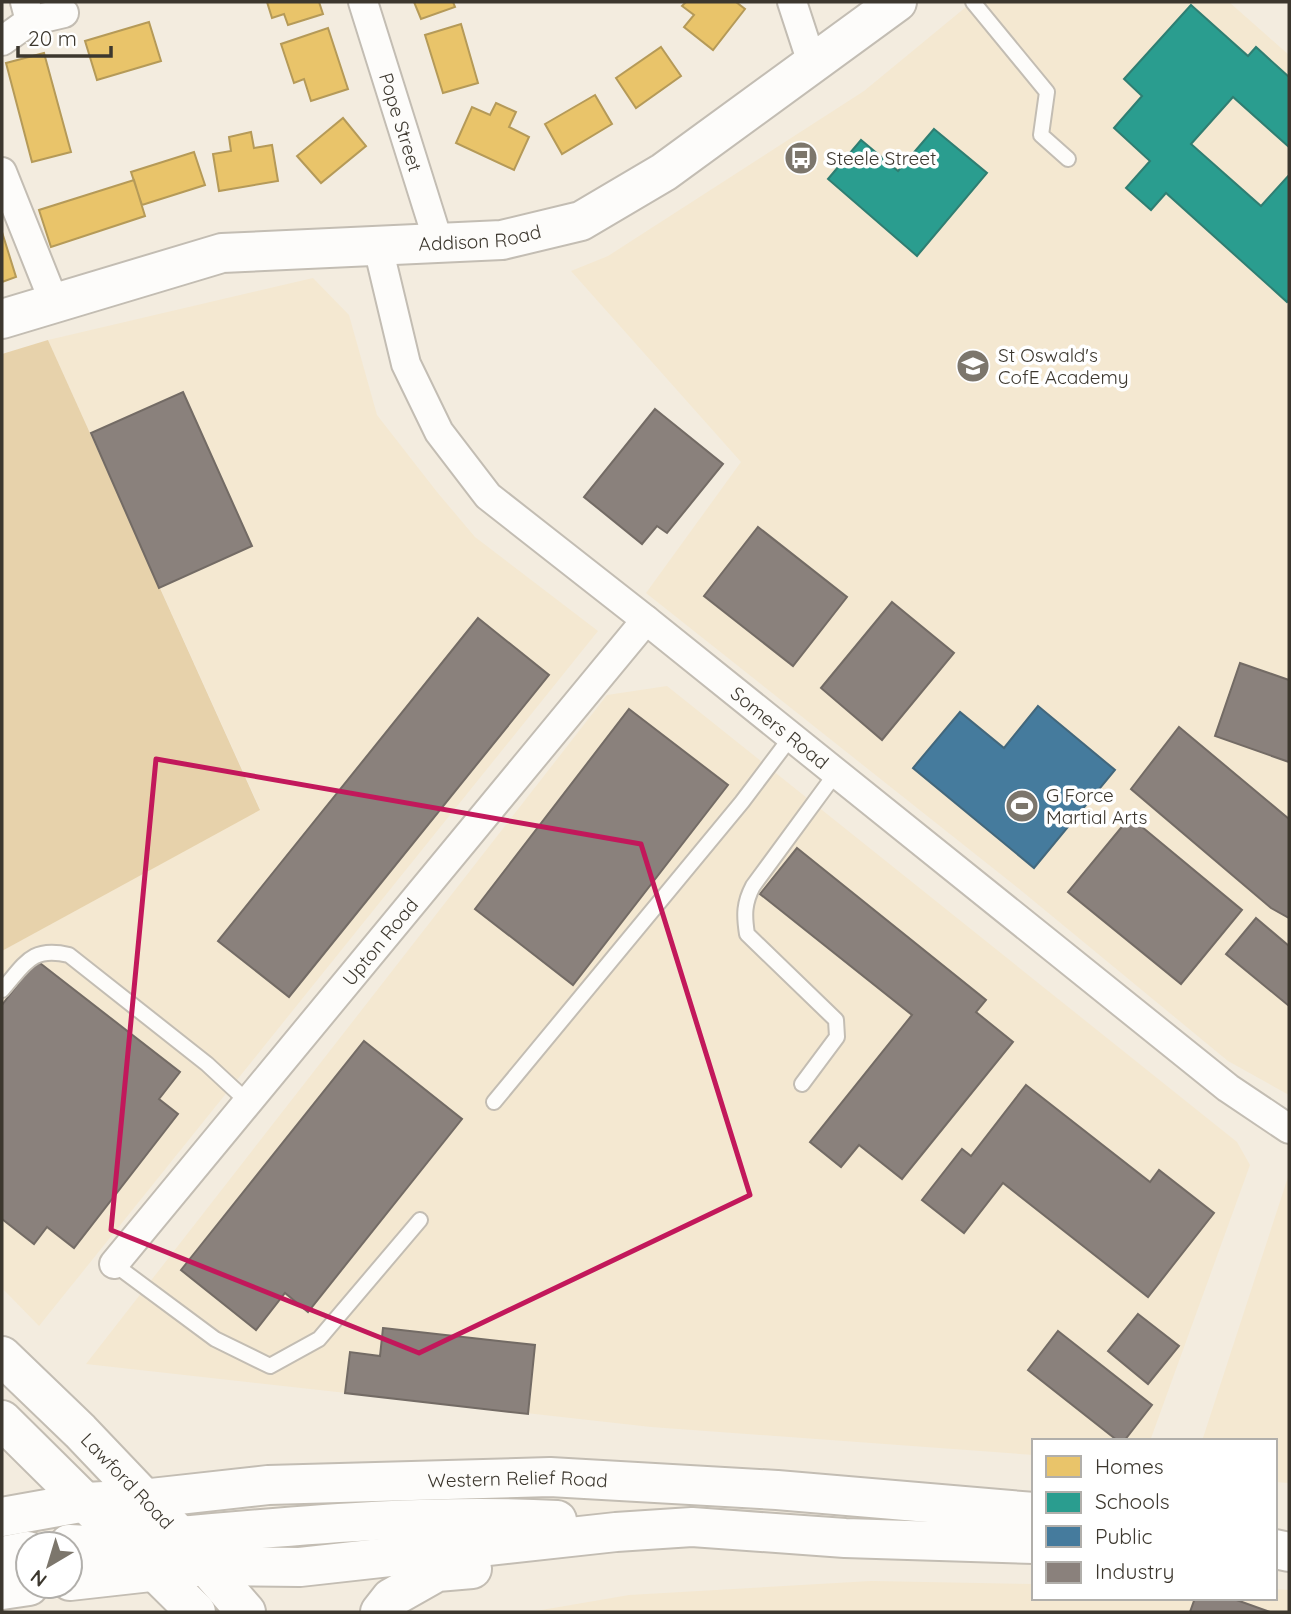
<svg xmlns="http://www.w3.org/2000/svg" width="1291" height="1614" font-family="Quicksand,sans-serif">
<rect width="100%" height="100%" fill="#f3ecdf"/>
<path fill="#f4e8d1" d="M972,2H1229L1289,55V1095L1228,1061L1018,888L646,593L741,462L571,271L608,256L864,91Z
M313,278L349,315L377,415L437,492L475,537L598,631L39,1326L2,1288V951L260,809L48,340Z
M667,686L1237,1142L1250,1165L1150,1441H1034V1455L651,1427L86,1364L607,695Z
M1289,1174V1483L1275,1482V1441H1202Z
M871,1581L1034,1584V1598H1275V1589L1289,1590V1612H530L629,1595Z"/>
<path fill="#e7d2ab" d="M48,340L260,810L2,951V354Z"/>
<path fill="#e9c46a" stroke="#b59a58" stroke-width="2" d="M267,2H319L323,14L288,25L284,14L272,18Z
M414,2H453L455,7L421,19Z
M686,2H736L745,9L713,50L684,27L694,15L682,6Z
M149,22L161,61L97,80L85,41Z
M461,24L478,83L443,93L425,35Z
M328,28L348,89L311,101L304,79L294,83L281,44Z
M661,47L681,76L636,108L616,78Z
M44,53L71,152L32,162L6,63Z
M595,95L612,124L562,154L545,124Z
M496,103L516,112L509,127L529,137L514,170L456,143L472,107L490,115Z
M343,118L366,146L321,183L297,156Z
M251,132L254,148L272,145L278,181L219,191L213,154L231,151L229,137Z
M194,152L205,185L142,205L131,172Z
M134,180L145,216L51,247L39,210Z
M2,232L16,277L2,282Z"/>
<path fill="#2a9d8f" stroke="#2f7e72" stroke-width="2" d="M1191,5L1248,56L1256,47L1289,77V147L1233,97L1191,144L1261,206L1289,175V300L1287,302L1166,193L1151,210L1126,188L1150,161L1114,128L1142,96L1124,79Z
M934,129L987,173L917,256L828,179L861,140L898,171Z"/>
<path fill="#457b9d" stroke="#42677c" stroke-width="2" d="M1038,706L1115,770L1034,868L913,768L960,712L1004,748Z"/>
<path fill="#8a817c" stroke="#736b65" stroke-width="2" d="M183,392L252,546L159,588L91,433Z
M655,409L723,464L667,533L657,526L642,544L584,497Z
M758,527L847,597L793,666L704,596Z
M892,602L954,653L882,740L821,688Z
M478,618L549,675L289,997L218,941Z
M1240,663L1289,680V762L1215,736Z
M629,709L728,785L573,985L475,909Z
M1179,727L1289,819V918L1271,908L1131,789Z
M1130,817L1242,910L1181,984L1068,892Z
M797,848L986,1000L976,1012L1013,1042L902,1179L859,1145L841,1167L810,1142L912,1015L760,894Z
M1256,918L1289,946V1006L1226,954Z
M36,960L180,1072L159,1099L178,1114L74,1248L47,1227L34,1244L2,1219V1005Z
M364,1041L462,1119L308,1312L285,1293L256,1330L181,1270Z
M1026,1085L1150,1182L1159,1170L1214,1213L1148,1297L1003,1183L964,1233L922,1200L962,1149L971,1156Z
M1138,1314L1179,1346L1148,1384L1108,1351Z
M383,1328L535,1345L528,1414L345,1393L350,1352L380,1356Z
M1058,1331L1152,1405L1124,1441H1118L1028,1370Z
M1195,1598H1231L1270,1612H1190Z"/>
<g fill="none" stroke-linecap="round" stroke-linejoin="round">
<defs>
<path id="lane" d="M973,2L1047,92L1041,135L1068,159
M2,990C25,964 31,946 69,955L207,1064L248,1102
M802,1084L837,1037L836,1020L747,934C744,915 744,903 753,886L836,773
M494,1102L742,802L791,737
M114,1264L215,1339L270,1366L319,1339L420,1220"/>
<g id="street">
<path id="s1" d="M363,2L439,244"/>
<path d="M792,2L812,63"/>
<path d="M30,21L64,13"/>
<path d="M2,41L30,21L25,2"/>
<path d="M2,172L54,302"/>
<path id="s2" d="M378,247L406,364L439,432L488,496L646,620L1228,1088L1289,1129"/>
<path id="s3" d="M114,1264L646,620"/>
</g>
<g id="secondary">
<path id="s4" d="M2,319L222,253L502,240L581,221L664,172L897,2"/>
</g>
<g id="primary">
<path id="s5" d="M2,1356L80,1431L180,1536L246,1612"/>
<path d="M2,1420L196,1612"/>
</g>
<g id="highway">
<path id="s6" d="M2,1517L86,1502L142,1499L268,1485L550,1477L777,1490L1034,1512"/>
<path d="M111,1528L157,1537L180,1536C305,1525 431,1513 557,1520"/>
<path d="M69,1544L144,1548"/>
<path d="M1275,1549L1289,1552"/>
<path d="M2,1556L28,1551"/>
<path d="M70,1581L204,1566L300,1567L616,1532L692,1527L845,1538L1034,1544"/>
<path d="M2,1590L29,1586"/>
<path d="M380,1612L391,1598L437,1572L472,1569"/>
</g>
</defs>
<use href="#lane" stroke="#c3bdb3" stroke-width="18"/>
<use href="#street" stroke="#c3bdb3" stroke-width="32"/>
<use href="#secondary" stroke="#c3bdb3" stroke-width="42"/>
<use href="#primary" stroke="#c3bdb3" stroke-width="42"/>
<use href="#highway" stroke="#c3bdb3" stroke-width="42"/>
<use href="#lane" stroke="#fdfcfa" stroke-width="14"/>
<use href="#street" stroke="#fdfcfa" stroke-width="28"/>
<use href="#secondary" stroke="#fdfcfa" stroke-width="38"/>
<use href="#primary" stroke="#fdfcfa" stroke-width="38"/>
<use href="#highway" stroke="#fdfcfa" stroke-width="38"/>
</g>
<path fill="none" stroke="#c2185b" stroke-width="5" stroke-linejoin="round" d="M156,759L641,844L750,1195L419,1353L111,1230Z"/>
<defs>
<symbol id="bus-disc" viewBox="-11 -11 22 22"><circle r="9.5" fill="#7c766c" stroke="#fff"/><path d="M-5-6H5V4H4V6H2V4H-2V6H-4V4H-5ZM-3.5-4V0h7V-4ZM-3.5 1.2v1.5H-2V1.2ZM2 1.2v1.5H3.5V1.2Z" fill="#fff"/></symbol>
<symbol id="school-disc" viewBox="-11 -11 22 22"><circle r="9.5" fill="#7c766c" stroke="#fff"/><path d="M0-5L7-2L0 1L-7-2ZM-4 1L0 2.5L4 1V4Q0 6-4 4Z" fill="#fff"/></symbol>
<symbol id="stadium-disc" viewBox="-11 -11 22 22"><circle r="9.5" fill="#7c766c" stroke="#fff"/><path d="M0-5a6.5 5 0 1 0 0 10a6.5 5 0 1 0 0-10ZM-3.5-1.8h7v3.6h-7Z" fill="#fff"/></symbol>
</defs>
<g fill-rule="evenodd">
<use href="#bus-disc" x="782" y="139" width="38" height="38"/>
<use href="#school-disc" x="954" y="347" width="38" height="38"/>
<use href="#stadium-disc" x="1003" y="787" width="38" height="38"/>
</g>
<g text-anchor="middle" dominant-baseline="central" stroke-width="7" stroke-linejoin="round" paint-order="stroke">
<g font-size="19" fill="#3c372e" stroke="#fff">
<text stroke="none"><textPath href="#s1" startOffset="126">Pope Street</textPath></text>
<text stroke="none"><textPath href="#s4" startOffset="488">Addison Road</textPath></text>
<text stroke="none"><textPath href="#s2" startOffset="649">Somers Road</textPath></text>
<text stroke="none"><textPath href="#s3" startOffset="418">Upton Road</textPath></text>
<text stroke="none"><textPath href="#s5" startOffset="177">Lawford Road</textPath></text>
<text stroke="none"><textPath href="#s6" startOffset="518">Western Relief Road</textPath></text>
</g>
<g font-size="19" fill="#3c372e" stroke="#fff" text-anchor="start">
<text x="826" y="158">Steele Street</text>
<text x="998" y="355">St Oswald's<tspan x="998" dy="22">CofE Academy</tspan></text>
<text x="1046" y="795">G Force<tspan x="1046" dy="22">Martial Arts</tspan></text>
</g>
</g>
<rect width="1291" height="1614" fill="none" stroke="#3c372e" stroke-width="7"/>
<rect x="1032" y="1439" width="245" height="161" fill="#ffffff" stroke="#b1afab" stroke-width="2"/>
<rect x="1046" y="1456" width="35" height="21" fill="#e9c46a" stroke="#b1afab" stroke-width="2"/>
<text x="1095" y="1474" font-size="21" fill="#3c372e">Homes</text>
<rect x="1046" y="1492" width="35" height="21" fill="#2a9d8f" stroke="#b1afab" stroke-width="2"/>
<text x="1095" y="1509" font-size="21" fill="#3c372e">Schools</text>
<rect x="1046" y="1526" width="35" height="21" fill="#457b9d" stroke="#b1afab" stroke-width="2"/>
<text x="1095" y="1544" font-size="21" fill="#3c372e">Public</text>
<rect x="1046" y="1562" width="35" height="21" fill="#8a817c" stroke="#b1afab" stroke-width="2"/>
<text x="1095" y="1579" font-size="21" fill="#3c372e">Industry</text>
<g transform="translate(49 1565) rotate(218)"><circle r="33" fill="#ffffff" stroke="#b1afab" stroke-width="2"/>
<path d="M0-5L12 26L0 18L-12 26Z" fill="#7c766c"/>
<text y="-10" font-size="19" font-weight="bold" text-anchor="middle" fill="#3c372e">N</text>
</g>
<path d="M18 46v10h93v-10" fill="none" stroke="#3c372e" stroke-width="3.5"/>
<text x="28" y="46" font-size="21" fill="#3c372e" stroke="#ffffff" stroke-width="5" paint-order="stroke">20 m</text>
</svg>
